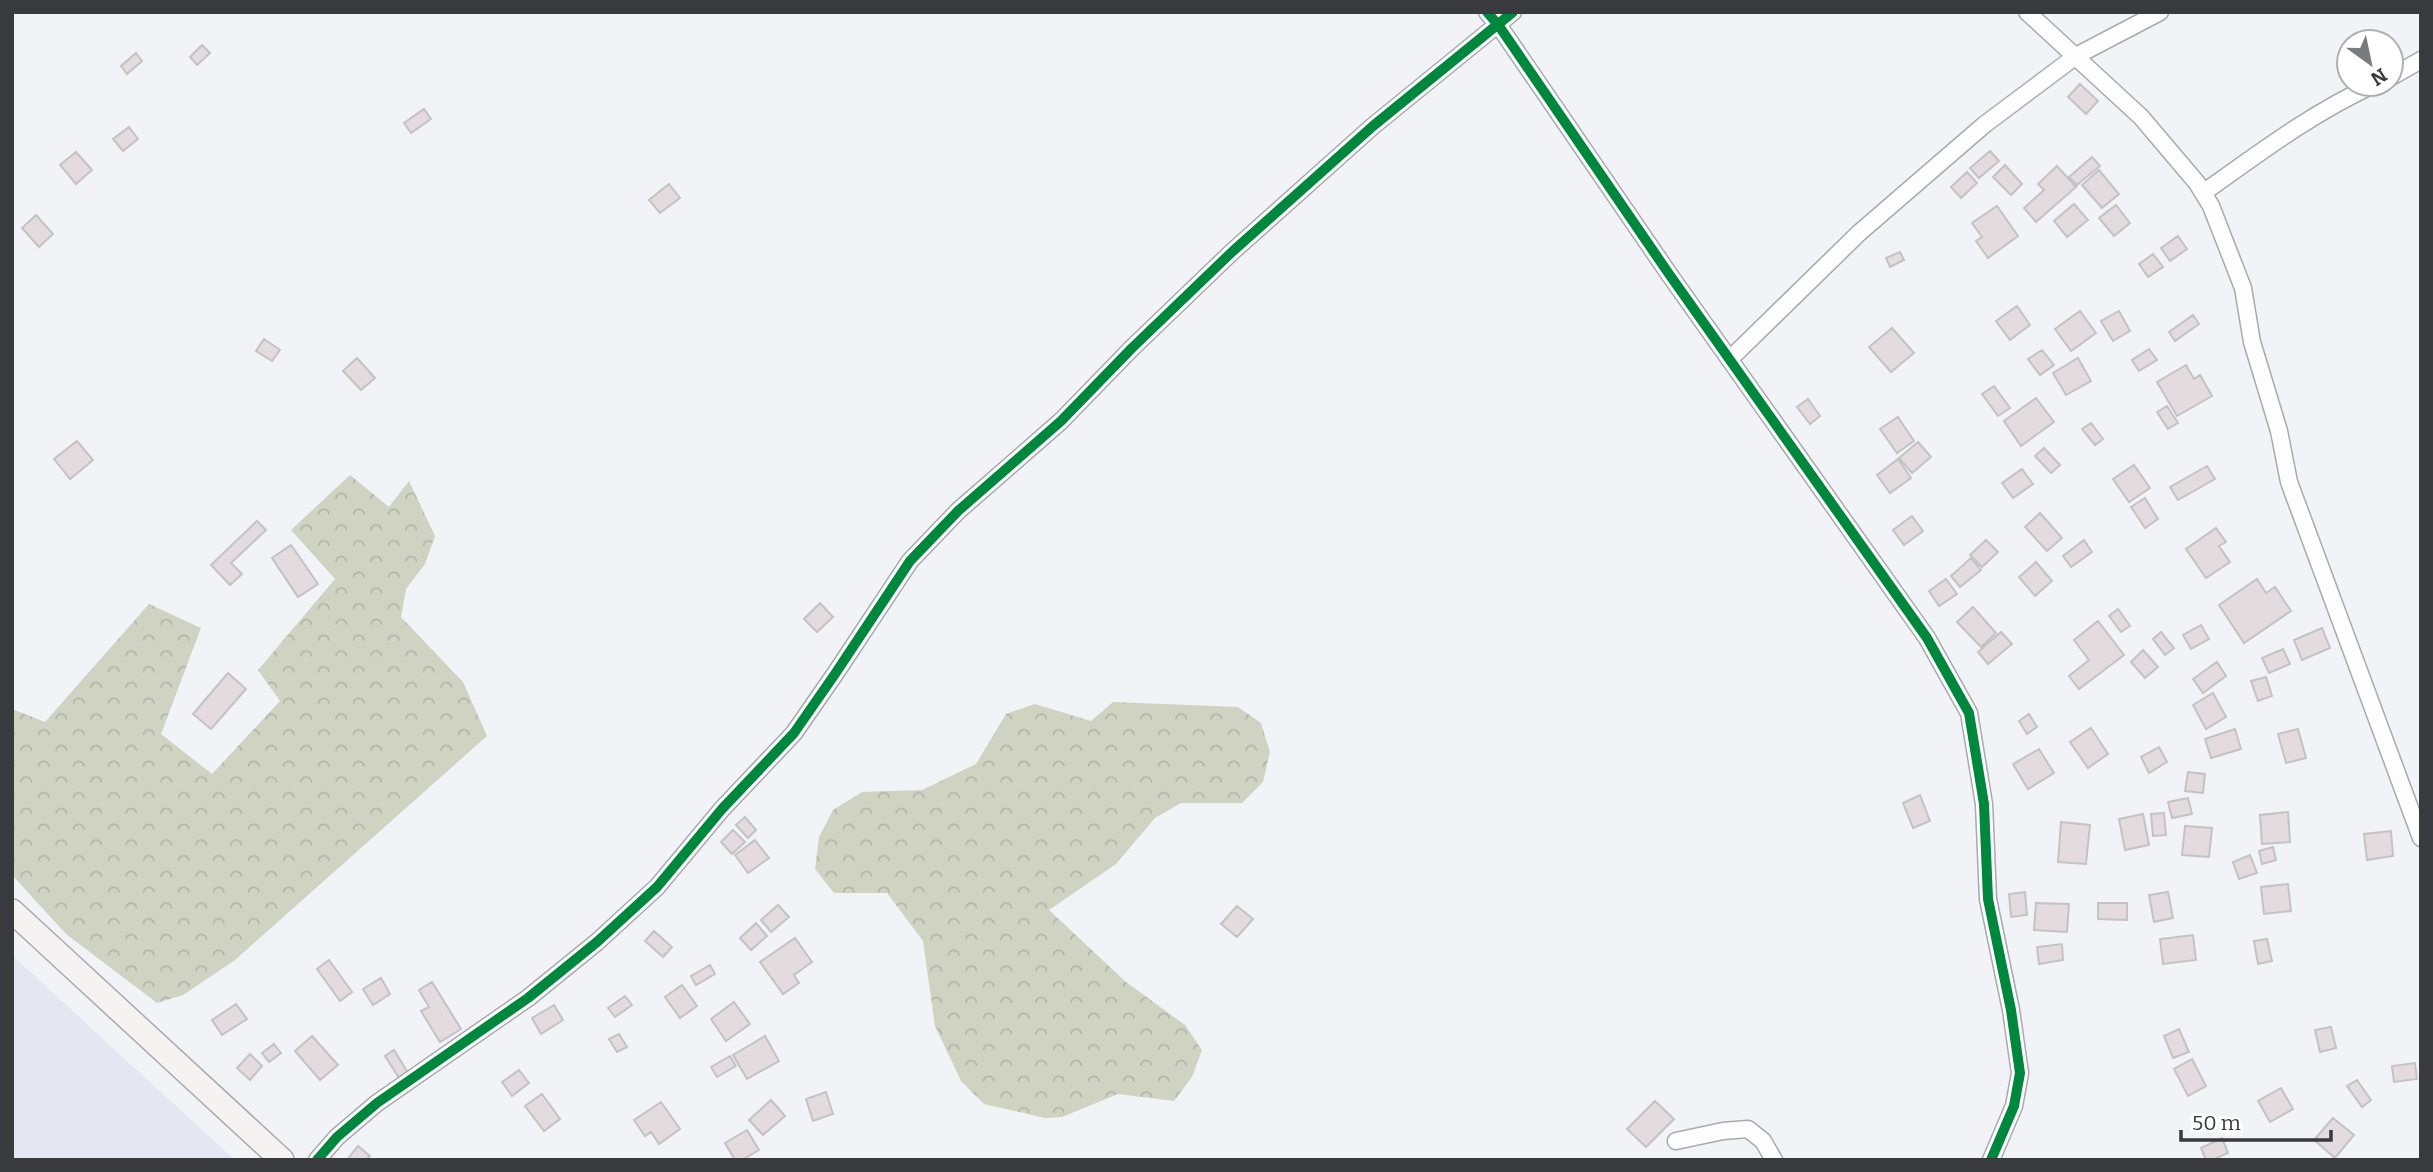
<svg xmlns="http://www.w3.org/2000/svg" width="2433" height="1172" font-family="Bitter,serif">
<defs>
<pattern id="forest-crowns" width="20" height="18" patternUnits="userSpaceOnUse" patternTransform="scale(1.75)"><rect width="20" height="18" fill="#d0d2c2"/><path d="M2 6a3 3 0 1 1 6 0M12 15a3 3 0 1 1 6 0" fill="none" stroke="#b3b5a8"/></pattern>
</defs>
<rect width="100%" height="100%" fill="#f2f3f7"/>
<path fill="#e4e7f1" d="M12,955L129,1063L235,1160H12Z"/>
<path fill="url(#forest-crowns)" d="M350,475L389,507L409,481L435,536L425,564L406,589L401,617L463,682L487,736L235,960L183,995L157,1003L66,934L12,875V709L45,722L149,604L201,628L161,734L212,774L280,701L258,670L335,579L291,530Z
M1113,702L1238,707L1261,723L1270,752L1263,782L1242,803H1181L1155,818L1116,864L1049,910L1126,982L1185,1025L1202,1050L1192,1077L1174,1101L1118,1094L1062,1117L1045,1118L984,1104L961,1081L935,1026L923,941L887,893H834L815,869L819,837L833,810L862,792L922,790L976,764L1006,714L1035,704L1091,721Z"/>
<path fill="#e3dbdd" stroke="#c3c2c4" stroke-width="2" d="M202,45L210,53L197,65L190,57Z
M136,53L142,61L127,74L121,66Z
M2080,84L2098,101L2086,114L2068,97Z
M424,109L431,119L411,133L404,123Z
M129,127L138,139L123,151L113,139Z
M1990,151L1999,161L1979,178L1970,168Z
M76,152L92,170L76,184L60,165Z
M2092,157L2100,166L2077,185L2069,177Z
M2005,165L2022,184L2011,195L1993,177Z
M2057,166L2076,187L2036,222L2024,208L2044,190L2038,184Z
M2099,170L2119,194L2102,208L2082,185Z
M1967,172L1977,183L1961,198L1951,187Z
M669,184L680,198L660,213L649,200Z
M2074,204L2088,220L2067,237L2054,221Z
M2116,205L2130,223L2114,236L2099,218Z
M1997,206L2018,236L1988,258L1976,241L1982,237L1972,223Z
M36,215L53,234L39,247L22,228Z
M2178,236L2187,249L2170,261L2161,248Z
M1900,252L1904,260L1890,267L1886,258Z
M2153,254L2163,267L2148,277L2139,264Z
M2017,306L2030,325L2010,340L1996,321Z
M2080,311L2096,333L2071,351L2055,329Z
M2119,311L2130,331L2113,341L2101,321Z
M2193,315L2199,324L2175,341L2169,332Z
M1892,328L1914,353L1891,372L1869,347Z
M264,339L280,350L272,361L256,351Z
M2149,349L2157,360L2139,371L2132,360Z
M2042,350L2054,365L2040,375L2028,359Z
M357,358L375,378L361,390L343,371Z
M2078,358L2091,381L2066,395L2053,373Z
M2186,365L2194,379L2200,375L2212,396L2177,416L2157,382Z
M1994,386L2010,408L1998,416L1982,394Z
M2036,398L2054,422L2021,446L2004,421Z
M1808,399L1820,416L1810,424L1797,407Z
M2167,406L2178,423L2168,429L2157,412Z
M1898,417L1914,441L1897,453L1880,429Z
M2091,423L2103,439L2095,445L2082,429Z
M77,441L93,460L70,479L54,459Z
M1918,442L1931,457L1912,473L1899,458Z
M2044,448L2060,465L2051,473L2035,456Z
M1898,459L1911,478L1890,493L1877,475Z
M2134,465L2150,488L2129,502L2113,479Z
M2207,466L2215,479L2178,500L2170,487Z
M2022,469L2033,484L2013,498L2002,483Z
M2145,498L2158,519L2145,528L2131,507Z
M2040,513L2062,538L2047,551L2025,527Z
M1912,516L1923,531L1904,545L1893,530Z
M257,521L266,530L231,563L242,574L230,585L211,565Z
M2216,528L2226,542L2219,546L2230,562L2206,578L2186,549Z
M1986,540L1998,552L1982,567L1970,555Z
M2084,540L2092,552L2071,567L2063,556Z
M291,545L318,584L298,597L272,558Z
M1971,558L1981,570L1960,587L1951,576Z
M2036,562L2052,581L2035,596L2019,577Z
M1946,579L1957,594L1939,606L1929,591Z
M2257,579L2266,593L2275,587L2291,611L2244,643L2219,605Z
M820,603L833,617L817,632L804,619Z
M1973,607L1996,633L1981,647L1957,622Z
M2118,609L2130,626L2121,632L2109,616Z
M2098,621L2124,655L2079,689L2069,676L2089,660L2074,640Z
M2201,625L2209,639L2191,649L2183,635Z
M2322,628L2330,648L2302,660L2294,640Z
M2001,632L2012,644L1988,664L1978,652Z
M2161,632L2174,648L2165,655L2153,639Z
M2283,649L2290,664L2269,673L2262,658Z
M2143,650L2158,667L2145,678L2131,662Z
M2217,662L2226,676L2203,693L2193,679Z
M228,673L246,689L211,729L193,714Z
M2266,677L2272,696L2258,701L2251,681Z
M2213,693L2226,717L2206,729L2193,705Z
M2029,714L2037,727L2027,734L2019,721Z
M2091,728L2108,754L2088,768L2070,742Z
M2235,729L2241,749L2211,758L2205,739Z
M2298,729L2306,758L2286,763L2278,734Z
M2159,747L2167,762L2149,773L2141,757Z
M2039,749L2054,773L2028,789L2013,764Z
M2188,772L2205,774L2203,793L2185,791Z
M1920,795L1930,821L1913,828L1903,803Z
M2188,798L2192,814L2172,818L2168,802Z
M2288,812L2290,842L2262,844L2260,815Z
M2164,813L2166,835L2153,836L2151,814Z
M2143,814L2149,845L2125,850L2119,819Z
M745,817L756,830L748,838L736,825Z
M2061,822L2090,825L2086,864L2058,862Z
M2185,826L2212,828L2209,857L2182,855Z
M733,830L745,842L732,854L721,842Z
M2391,831L2393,856L2367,860L2364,834Z
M755,840L769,858L748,873L735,855Z
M2273,847L2276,860L2262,864L2259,851Z
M2250,855L2257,873L2239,879L2233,862Z
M2288,884L2291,911L2264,914L2261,887Z
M2025,892L2027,915L2011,917L2009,894Z
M2168,892L2173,918L2154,922L2149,895Z
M2036,903L2069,904L2067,932L2034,930Z
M2098,903H2127V920L2098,919Z
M778,905L789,917L771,932L761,920Z
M1237,906L1253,919L1237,937L1221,924Z
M756,923L767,936L751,950L740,938Z
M654,931L672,947L663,957L645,941Z
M2193,935L2196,960L2163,964L2160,939Z
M795,938L812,962L794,975L799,983L783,994L760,962Z
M2267,939L2272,961L2258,964L2254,941Z
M2062,944L2063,960L2039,964L2037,947Z
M329,960L352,992L340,1001L317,969Z
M710,965L715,974L696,985L691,976Z
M381,978L390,994L373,1005L363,989Z
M432,982L461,1029L440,1042L421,1011L429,1007L419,990Z
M682,985L697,1006L680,1018L665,997Z
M625,996L632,1005L615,1017L608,1008Z
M734,1002L750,1024L726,1041L711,1019Z
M236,1004L247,1019L222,1035L212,1020Z
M554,1005L563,1020L541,1034L532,1018Z
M2331,1027L2336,1048L2320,1052L2315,1030Z
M2179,1029L2189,1052L2173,1058L2164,1036Z
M619,1034L627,1047L617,1052L609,1039Z
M312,1036L338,1065L320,1080L295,1051Z
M765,1036L779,1061L747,1079L733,1055Z
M274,1044L281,1053L269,1062L262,1053Z
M394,1050L408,1073L399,1078L385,1056Z
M250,1054L262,1066L250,1080L237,1068Z
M730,1056L736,1066L717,1077L711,1067Z
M2192,1059L2206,1086L2188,1096L2174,1069Z
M2415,1063L2417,1079L2394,1082L2392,1066Z
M519,1070L529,1083L512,1096L502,1082Z
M2357,1080L2371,1100L2362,1107L2347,1086Z
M2281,1088L2293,1109L2270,1122L2258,1101Z
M826,1092L833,1114L813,1121L806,1099Z
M542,1094L560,1119L544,1131L525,1106Z
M771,1100L785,1116L763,1135L749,1120Z
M1655,1101L1674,1119L1646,1147L1627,1129Z
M661,1102L680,1129L659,1144L651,1132L645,1136L634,1120Z
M2333,1118L2354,1135L2335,1158L2314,1140Z
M747,1130L759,1150L742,1160H735L725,1143Z
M2222,1138L2228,1153L2212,1160H2206L2201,1148Z
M358,1146L370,1156L366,1160H347Z"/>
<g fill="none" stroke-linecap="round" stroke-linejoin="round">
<defs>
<path id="street" d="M1487,12L1499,26L1669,274L1927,638L1969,713L1984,804L1988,899L2011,1010L2020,1073L2014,1106L1991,1160
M2027,12L2141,117L2197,183L2211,206L2243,288L2252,342L2279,431L2289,482L2421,838
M2391,77L2421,60
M2203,193C2259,153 2312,113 2375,84
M1731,358L1859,233L1984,125L2076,56L2160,12
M1676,1141L1723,1131L1748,1129L1763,1141L1774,1160
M317,1160L337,1137L377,1103L528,998L597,942L657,887L722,809L794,733L835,674L910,561L958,511L1061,421L1132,348L1233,251L1373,126L1513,12"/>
<path id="secondary" d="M12,911L282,1160"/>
</defs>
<use href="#street" stroke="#a9aaad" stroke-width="19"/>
<use href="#secondary" stroke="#a9aaad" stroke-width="26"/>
<use href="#street" stroke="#fdfdfe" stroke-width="16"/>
<use href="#secondary" stroke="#f5f2f1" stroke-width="23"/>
<defs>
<path id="cycleway" d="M1487,12L1499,26L1669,274L1927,638L1969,713L1984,804L1988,899L2011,1010L2020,1073L2014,1106L1991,1160
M317,1160L337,1137L377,1103L528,998L597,942L657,887L722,809L794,733L835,674L910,561L958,511L1061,421L1132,348L1233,251L1373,126L1513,12"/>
</defs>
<use href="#cycleway" stroke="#fff" stroke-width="15"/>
<use href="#cycleway" stroke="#00873e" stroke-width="10"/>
</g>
<rect width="2433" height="1172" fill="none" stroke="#393a3e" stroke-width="28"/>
<g transform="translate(2370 63) rotate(147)"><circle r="33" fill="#ffffff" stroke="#b0b0b2" stroke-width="2"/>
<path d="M0-5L12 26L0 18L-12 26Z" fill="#7a7b7f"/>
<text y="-10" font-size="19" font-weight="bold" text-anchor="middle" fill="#393a3e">N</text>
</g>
<path d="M2181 1130v10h150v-10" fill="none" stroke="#393a3e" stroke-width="3.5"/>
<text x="2192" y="1130" font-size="21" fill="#393a3e" stroke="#ffffff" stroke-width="5" paint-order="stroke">50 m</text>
</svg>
